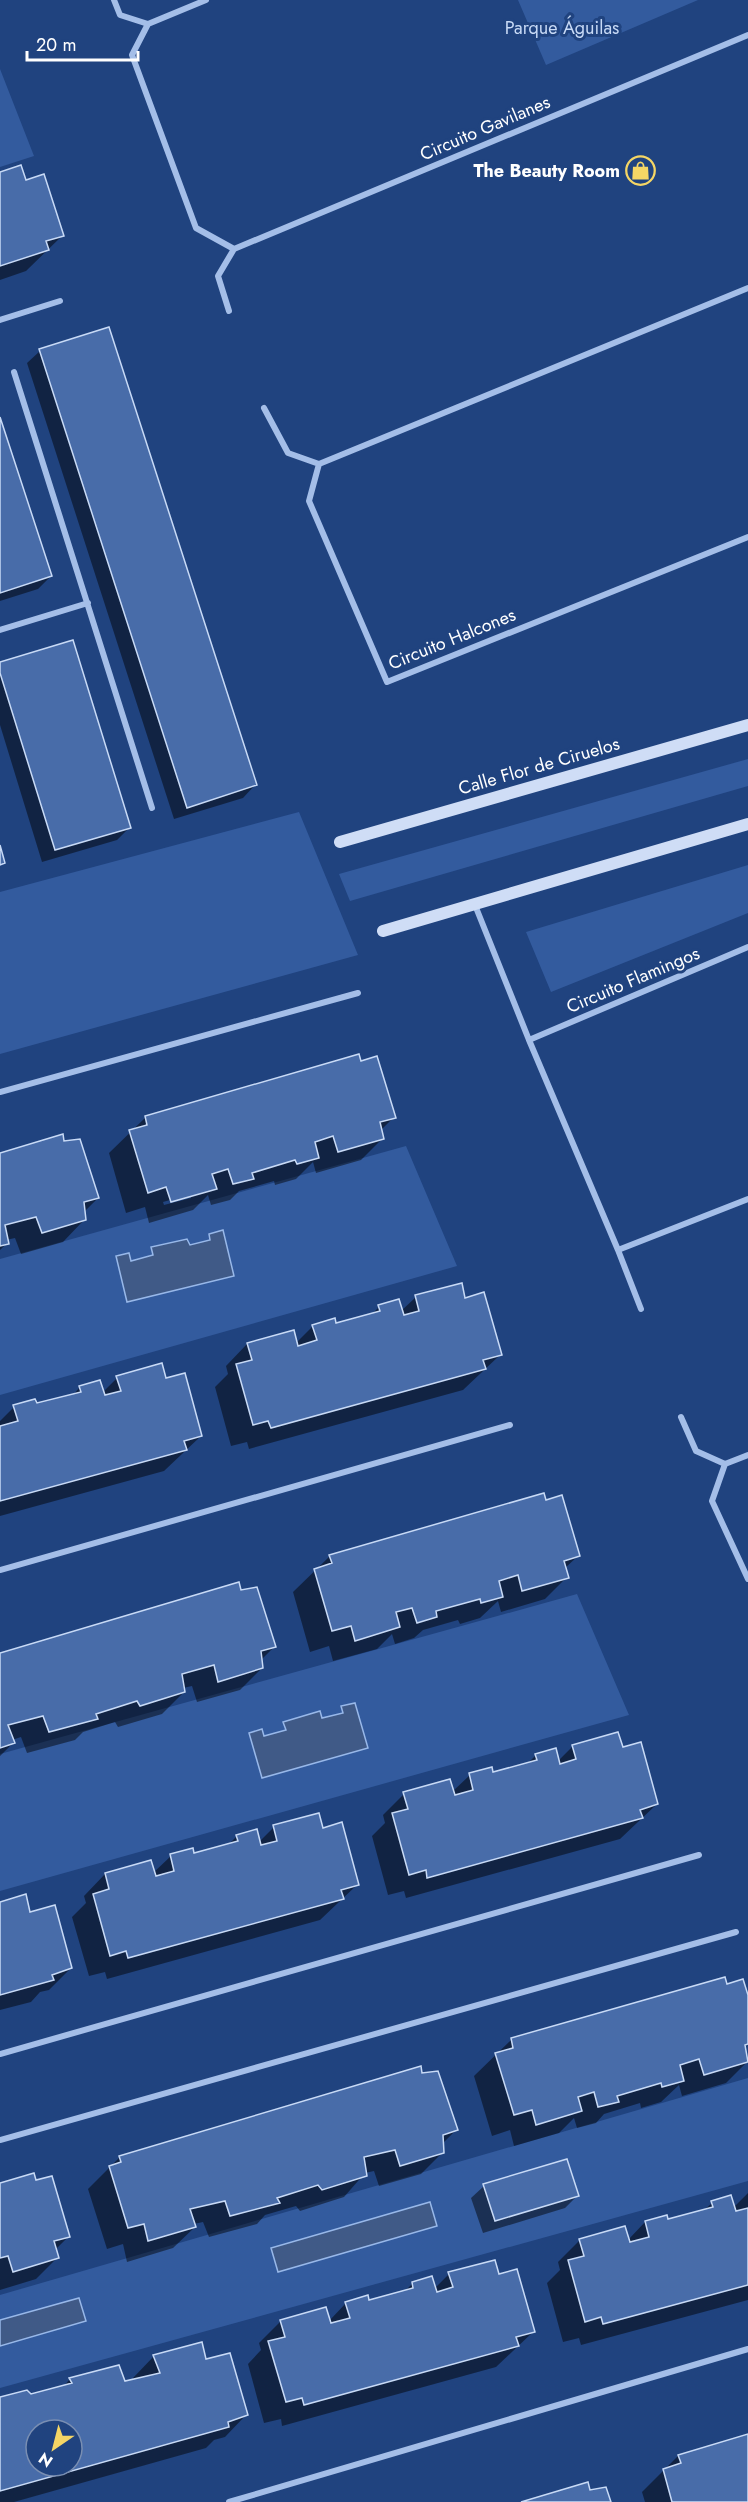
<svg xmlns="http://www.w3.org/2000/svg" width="748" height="2502" font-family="Jost,sans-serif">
<rect width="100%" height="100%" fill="#20437f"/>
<path fill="#335b9e" d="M518,0H698L546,65Z
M0,69L34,156L0,167Z
M748,759V786L350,901L339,874Z
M299,812L358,955L0,1054V892Z
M748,865V913L551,992L526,932Z
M406,1146L457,1266L0,1395V1259Z
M577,1594L629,1715L0,1891V1754Z
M748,2078V2181L0,2388V2295Z"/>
<path fill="#405a87" stroke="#98b8e9" stroke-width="1.5" d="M223,1230L234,1276L127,1302L116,1256L129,1253L131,1261L153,1255L151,1247L187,1239L190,1245L210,1240L209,1234Z
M355,1703L368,1748L262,1778L249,1733L262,1729L264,1736L286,1730L283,1722L320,1711L322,1718L343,1713L341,1706Z
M430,2202L437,2226L278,2272L271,2248Z
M79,2298L86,2321L0,2346V2320Z"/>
<path fill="#0007" fill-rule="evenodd" d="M0,174L25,182L63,235L26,271L0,280Z
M40,351L255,785L243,798L174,819L27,363Z
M0,422L51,576L38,589L0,601Z
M0,663L129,828L117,840L42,862L0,725Z
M360,1063L394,1117L380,1131L383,1138L361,1160L316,1173L313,1162L296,1179L275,1185L274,1181L239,1191L230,1200L211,1205L208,1195L193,1210L149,1223L145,1207L126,1213L109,1153L146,1117ZM191,1194V1198L164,1205L163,1202Z
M63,1143L98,1198L84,1212V1220L63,1242L21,1254L15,1238L6,1240L7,1243L0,1250V1154Z
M416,1297L464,1299L500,1355L463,1390L249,1449L247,1442L231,1446L215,1387L228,1374L226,1366L247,1344H295L313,1326L335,1325L371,1315L379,1307L401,1311Z
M117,1378L165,1380L201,1436L164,1471L0,1516V1421L14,1407L36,1405L72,1396L80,1387L102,1393Z
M330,1556H578L564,1569L567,1577L545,1599L501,1612L498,1601L480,1618L460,1624L458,1620L423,1630L414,1638L395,1644L392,1634L377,1649L333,1661L329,1646L310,1652L293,1592Z
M240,1591L275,1646L261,1660L262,1668L240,1690L197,1702L192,1686L183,1688L184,1692L162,1714L118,1727L115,1722L83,1732L75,1740L27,1753L21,1737L12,1740L13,1743L0,1756V1655Z
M573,1746L622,1749L657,1804L620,1839L406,1898L404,1891L388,1895L372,1836L385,1823L383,1815L404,1794L452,1792L470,1775L492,1774L527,1764L536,1755L558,1761Z
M274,1827L323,1829L358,1884L320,1920L107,1979L105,1972L89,1976L72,1917L86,1903L84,1896L105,1874L153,1873L171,1856L193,1855L228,1845L237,1836L259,1842Z
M0,1903L29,1914L71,1968L49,1990L40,1992L31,2002L0,2010Z
M726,1985L748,2001L746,2054L748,2061L726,2083L682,2096L679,2085L661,2102L641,2108L640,2103L604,2114L596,2123L577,2128L574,2118L559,2133L514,2146L510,2130L492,2136L474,2076L511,2040Z
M421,2075L456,2130L442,2144L443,2152L421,2174L379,2186L374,2171L365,2173L344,2197L300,2211L296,2206L265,2215L257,2224L209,2237L203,2222L194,2224L195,2227L173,2248L127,2262L123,2244L107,2249L88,2189L120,2157Z
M0,2185L68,2237L55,2250L57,2258L36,2279L0,2290Z
M484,2186L577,2196L565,2208L483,2233L471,2198Z
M748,2193V2300L581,2345L579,2338L563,2342L547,2283L560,2270L558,2262L580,2240H628L645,2222L666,2217L667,2221L703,2211L712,2203L733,2208Z
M449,2274L498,2276L533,2332L496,2367L282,2426L281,2419L264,2423L248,2364L261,2350L259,2343L281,2321H329L346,2303L368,2301L404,2292L413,2283L434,2289Z
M154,2356L205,2361L246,2415L225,2437L214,2440L206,2448L14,2502H0V2399L30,2396L62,2388L70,2379L124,2383L133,2381V2378ZM36,2430H72V2466H36Z
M748,2436V2502H645L642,2492L678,2456Z"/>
<path fill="#486ca9" stroke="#c8daf6" stroke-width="1.5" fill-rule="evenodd" d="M21,165L26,180L44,174L64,236L46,241L49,250L0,266V172Z
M109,327L257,785L187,808L39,349Z
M0,417L52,576L0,593Z
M73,640L131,828L55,850L0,673V662Z
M0,845L5,863L0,865Z
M359,1054L361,1061L377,1056L396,1118L380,1122L384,1139L338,1152L333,1136L315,1142L319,1158L297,1164L295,1160L252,1173L254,1179L233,1184L228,1169L212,1174L217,1189L171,1202L166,1187L148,1193L129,1130L147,1125L145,1116Z
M63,1134L64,1141L80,1139L99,1198L84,1202L86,1220L42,1233L36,1217L5,1225L9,1244L0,1246V1153Z
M462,1283L465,1298L484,1292L502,1355L483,1360L486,1369L271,1428L268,1421L253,1425L236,1364L252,1360L247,1343L294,1330L298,1346L317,1340L312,1325L335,1318L336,1323L380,1311L378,1305L399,1299L404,1315L419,1311L415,1295Z
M162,1363L166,1378L185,1373L202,1436L184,1441L187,1450L0,1501V1426L18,1421L13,1405L35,1399L37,1403L81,1392L79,1386L100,1380L105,1395L121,1391L116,1376Z
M544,1493L546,1500L562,1495L580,1556L564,1561L569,1578L522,1591L518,1575L499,1581L503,1597L481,1603L480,1599L436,1611L437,1617L417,1623L412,1608L396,1612L400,1627L355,1641L351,1626L332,1631L314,1569L332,1563L329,1555Z
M239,1582L241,1590L257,1587L276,1647L261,1651L263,1668L218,1682L214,1665L182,1674L185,1692L140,1706L137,1701L96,1714L98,1719L49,1732L43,1716L8,1725L15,1743L0,1748V1653Z
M618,1732L623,1747L641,1742L658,1804L640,1810L643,1818L427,1878L426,1870L409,1875L392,1813L408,1809L403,1792L450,1779L455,1795L473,1790L469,1773L492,1767L493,1772L537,1760L535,1754L556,1748L560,1764L576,1759L572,1745Z
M319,1813L323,1828L342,1822L359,1885L341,1890L344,1899L128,1958L126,1951L110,1956L93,1894L109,1889L105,1873L151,1860L156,1876L174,1871L170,1854L193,1848L194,1853L238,1841L236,1835L257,1829L261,1845L277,1841L273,1825Z
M26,1894L30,1912L55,1905L72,1968L52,1975L54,1980L0,1995V1902Z
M725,1977L727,1984L743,1979L748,1995V2044L745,2045L748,2062L704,2075L699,2059L680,2065L684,2081L662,2087L661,2083L617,2096L619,2102L598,2107L594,2092L578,2097L582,2111L536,2125L532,2110L514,2115L495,2053L513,2048L511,2038Z
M421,2066L422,2073L438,2071L458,2130L443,2135L444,2153L400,2166L395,2150L364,2157L367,2176L322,2190L318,2185L277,2198L280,2203L230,2216L225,2201L190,2209L196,2227L148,2241L144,2224L128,2228L109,2166L121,2162L119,2156Z
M567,2159L579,2196L495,2221L483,2184Z
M34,2173L36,2180L52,2176L70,2237L54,2241L59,2258L13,2272L8,2256L0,2258V2183Z
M731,2195L736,2211L748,2208V2285L603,2324L601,2317L585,2322L568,2260L584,2256L579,2239L625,2226L630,2242L649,2237L645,2221L667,2215L668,2219L713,2207L711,2201Z
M495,2260L499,2274L517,2269L535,2332L516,2337L519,2346L304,2405L302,2398L286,2402L268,2341L285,2337L280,2320L326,2307L331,2323L350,2318L345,2302L368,2295L369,2300L413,2288L412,2282L432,2276L437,2292L453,2287L448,2272Z
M202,2342L206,2359L230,2353L248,2415L228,2422L229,2427L0,2491V2397L27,2390L31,2394L72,2383L69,2378L119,2365L125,2381L160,2373L153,2355ZM36,2430H72V2466H36Z
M748,2434V2502H672L663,2469L681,2463L678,2455Z
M588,2482L590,2490L606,2487L611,2502H521Z"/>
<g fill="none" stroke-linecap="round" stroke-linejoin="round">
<path stroke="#a4bee8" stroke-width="6" d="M114,0L120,15L148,24
M206,0L148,24L132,55L196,228L234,249L748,35
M748,288L319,464L309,501L387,682L748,537
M229,311L218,276L234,249
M0,320L60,301
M14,372L152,808
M264,408L288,453L319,464
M0,630L88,603
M475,905L529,1040
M748,947L529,1040L618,1250L748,1199
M0,1092L358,993
M618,1250L641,1309
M681,1417L696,1451L725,1464
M748,1455L725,1464L712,1501L748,1579
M0,1570L510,1425
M0,2054L699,1855
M0,2140L736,1932
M229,2502L748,2349"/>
<path stroke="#cfddf6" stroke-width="12" d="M340,842L748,725
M383,931L748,824"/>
</g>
<defs>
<symbol id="shop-ring" viewBox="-11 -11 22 22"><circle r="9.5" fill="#20437f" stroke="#f5d665" stroke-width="1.5"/><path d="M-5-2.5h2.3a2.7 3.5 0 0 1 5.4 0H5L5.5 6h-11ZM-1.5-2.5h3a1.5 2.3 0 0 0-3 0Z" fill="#f5d665"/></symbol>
</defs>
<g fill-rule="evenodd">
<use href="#shop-ring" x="624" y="154" width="33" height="33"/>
</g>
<g text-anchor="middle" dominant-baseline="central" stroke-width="6" stroke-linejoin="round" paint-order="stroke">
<g font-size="18" fill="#c8daf6" stroke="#20437f">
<text x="562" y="28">Parque Águilas</text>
</g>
<g font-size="18" fill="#fff" stroke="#20437f">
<text transform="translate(485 128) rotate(-23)">Circuito Gavilanes</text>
<text transform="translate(452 639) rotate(-22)">Circuito Halcones</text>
<text transform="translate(539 766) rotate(-16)">Calle Flor de Ciruelos</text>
<text transform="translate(633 980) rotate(-23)">Circuito Flamingos</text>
</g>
<g font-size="18" font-weight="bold" fill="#fff" stroke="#20437f" text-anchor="end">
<text x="620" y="171">The Beauty Room</text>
</g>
</g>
<g transform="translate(54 2448) rotate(215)"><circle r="28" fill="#20437f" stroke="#798eb2" stroke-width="1.5"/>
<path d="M0-4.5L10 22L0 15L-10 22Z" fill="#f5d665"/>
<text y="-9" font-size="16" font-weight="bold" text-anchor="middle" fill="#ffffff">N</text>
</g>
<path d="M27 51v9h111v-9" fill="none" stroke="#ffffff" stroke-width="3"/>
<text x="36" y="51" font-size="18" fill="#ffffff" stroke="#20437f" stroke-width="4.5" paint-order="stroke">20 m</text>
</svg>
